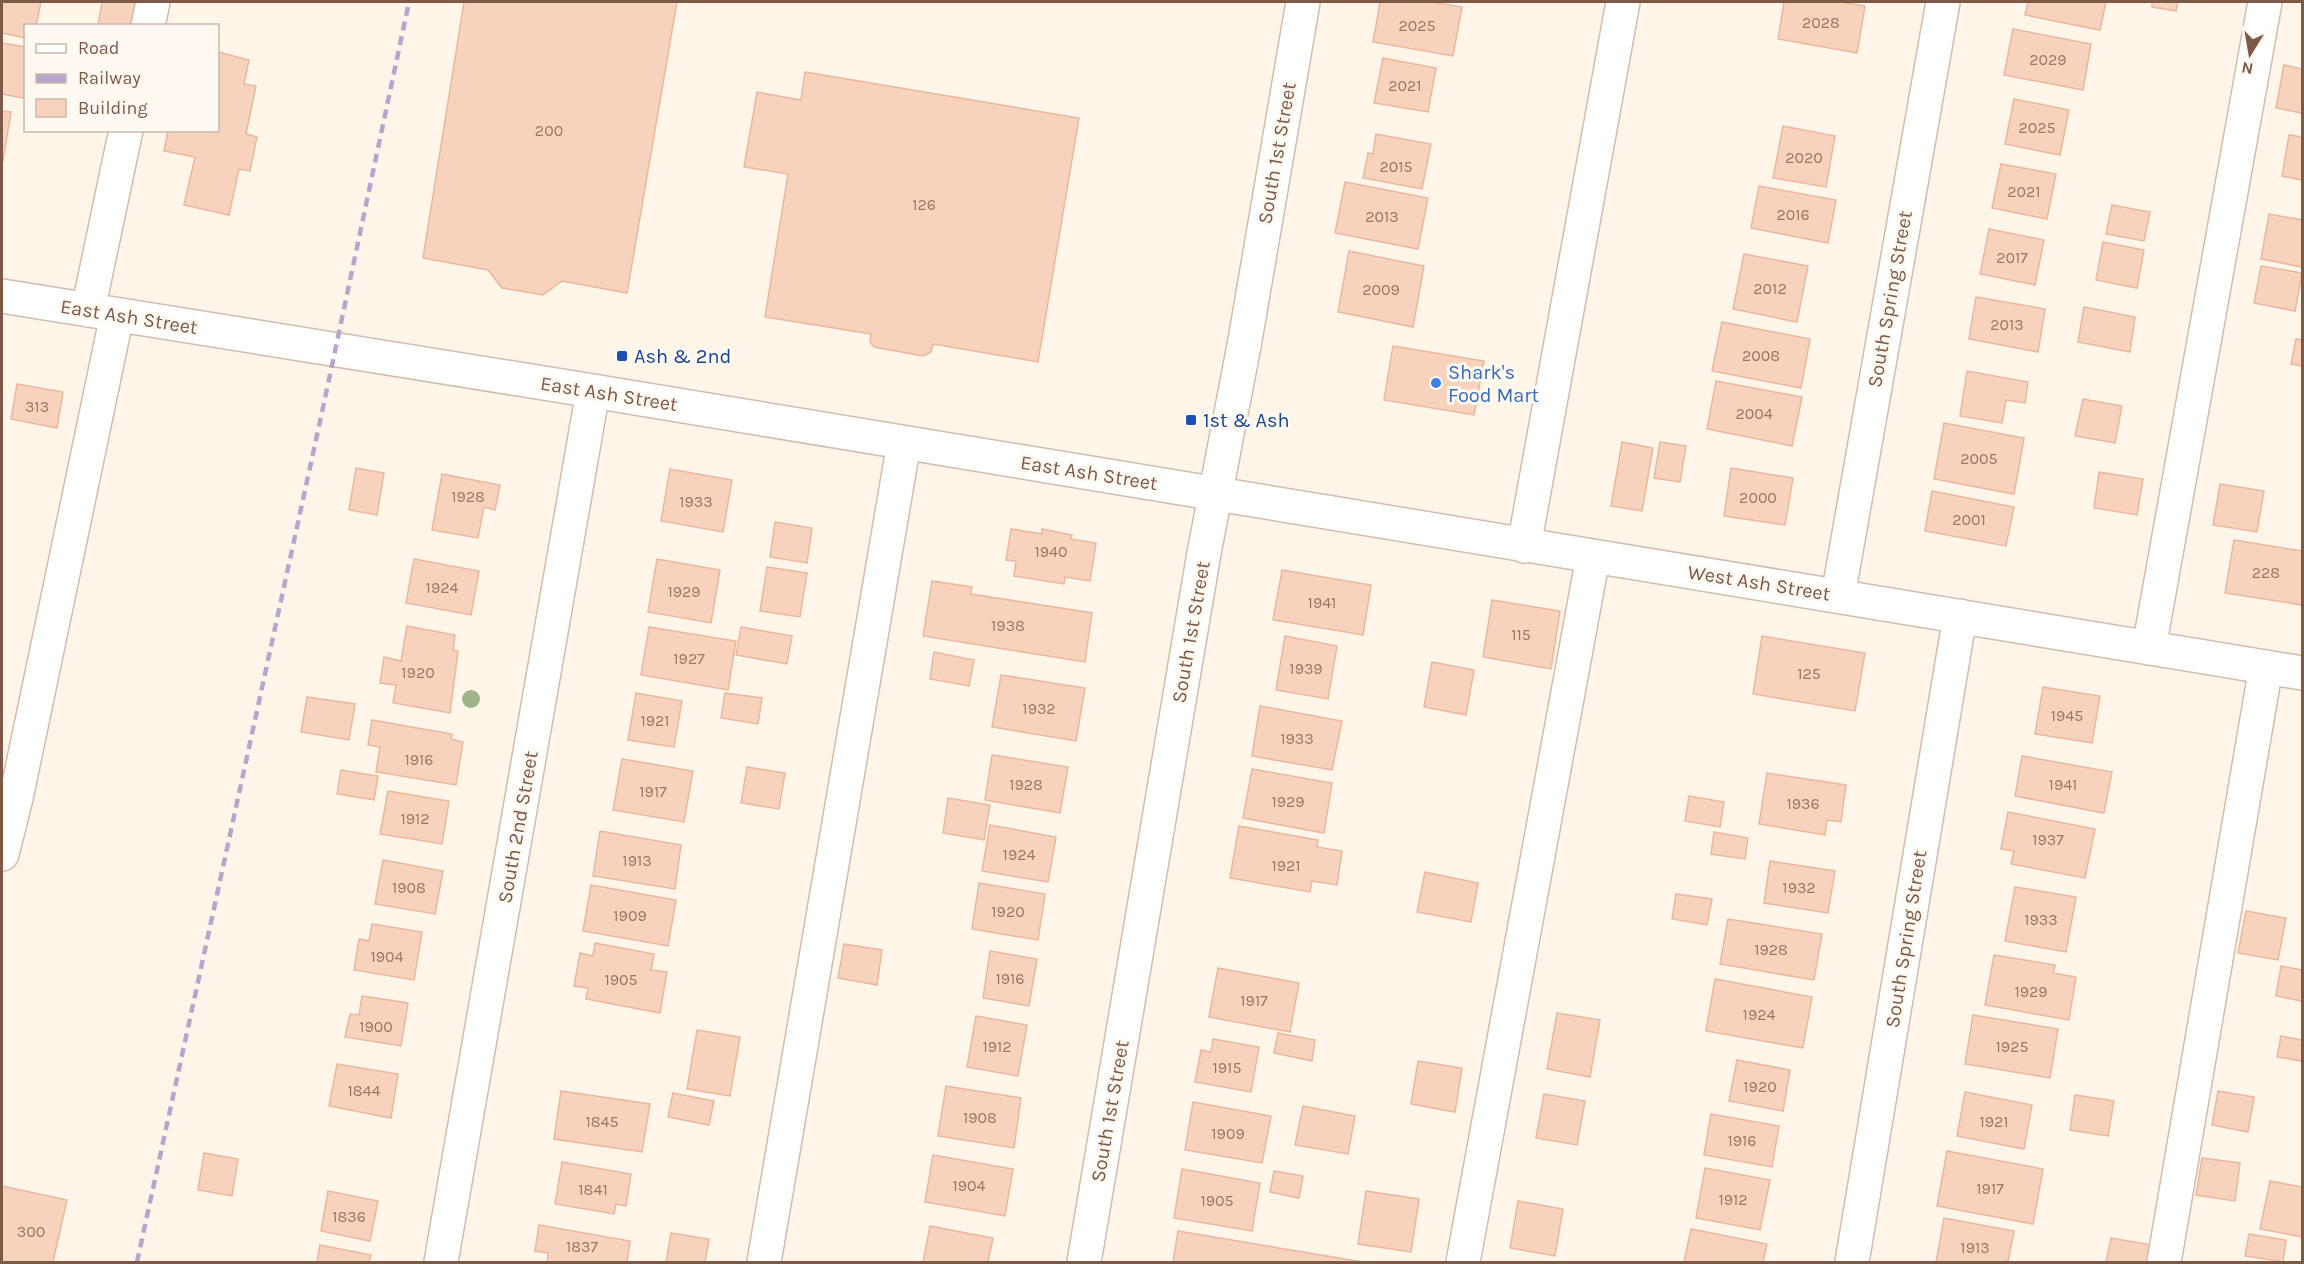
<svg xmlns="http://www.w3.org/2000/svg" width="2304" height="1264" font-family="Karla,sans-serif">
<rect width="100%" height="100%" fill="#fff5e9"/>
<path fill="#f7d2bd" stroke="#ecb79b" stroke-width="1.5" d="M2,2H41L36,26H26V38L2,33Z
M102,2H140L137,26H98Z
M464,2H677L627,293L562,281L543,295L502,288L488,270L423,258Z
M1380,2H1431L1462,7L1453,56L1373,42Z
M1784,2H1841L1865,6L1857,53L1778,39Z
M2028,2H2106L2100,30L2025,15Z
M2147,2H2178L2176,11L2152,7V2Z
M2013,29L2091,44L2083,90L2004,75Z
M2,43L26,47V82L23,98L2,94Z
M218,52L249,60L244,84L256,86L246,134L257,137L250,171L239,169L229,215L184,205L195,157L164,151L168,130H218Z
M1383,58L1436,68L1428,112L1374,103Z
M2284,65L2302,69V113L2276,108Z
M805,72L1079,118L1038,362L933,344L931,352L923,356L874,347L870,342L871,334L765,317L788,174L744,167L757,92L801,100Z
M2014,99L2069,110L2060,155L2005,144Z
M2,111L11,112L2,167Z
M1783,126L1835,136L1826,187L1773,178Z
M1376,134L1431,144L1422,189L1363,178L1368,153L1373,154Z
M2289,135L2302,137V180L2282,176Z
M2001,164L2056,174L2047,219L1992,208Z
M1345,182L1428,198L1418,249L1335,233Z
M1759,186L1836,200L1828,243L1751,228Z
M2112,205L2150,212L2144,241L2106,234Z
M2269,214L2302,220V267L2261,259Z
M1989,229L2044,240L2035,285L1980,274Z
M2103,242L2144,250L2137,288L2096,280Z
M1349,251L1424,266L1413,327L1338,312Z
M1744,254L1808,266L1797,322L1733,309Z
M2261,266L2302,273L2295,311L2254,303Z
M1976,297L2045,309L2038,352L1969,339Z
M2084,307L2135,317L2130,352L2078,342Z
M1722,322L1810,339L1801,388L1712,371Z
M2296,339L2302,340V366L2291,364Z
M1393,346L1484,361L1474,415L1384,400Z
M1967,371L2028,382L2025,403L2006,400L2002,423L1960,416Z
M1716,381L1802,397L1792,446L1707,429Z
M17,384L63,392L57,428L11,419Z
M2083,399L2122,406L2115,443L2075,436Z
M1944,423L2024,438L2014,494L1934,479Z
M1622,442L1653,448L1642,511L1611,506Z
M1660,442L1686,446L1680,482L1654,478Z
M356,468L384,473L377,515L349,510Z
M1731,468L1793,478L1785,525L1724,516Z
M670,469L732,480L723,532L661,521Z
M2099,472L2143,479L2137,515L2094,508Z
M442,474L500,485L495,510L484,507L478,538L432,530Z
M2220,484L2264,491L2257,532L2213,525Z
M1932,491L2014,507L2006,546L1925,531Z
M775,522L812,528L807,563L770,557Z
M1011,529L1042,534V529L1072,535L1071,539L1096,543L1090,581L1065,577L1064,584L1014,576L1016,561L1006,560Z
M2234,540L2302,551V605L2225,593Z
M414,559L479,571L471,615L406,603Z
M657,559L720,570L711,623L648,612Z
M767,567L807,573L800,617L760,611Z
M1282,570L1371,585L1363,635L1273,620Z
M932,581L972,587L971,594L1092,613L1085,662L923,636Z
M1492,600L1560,611L1551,669L1483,657Z
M407,626L455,635L453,650L458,651L450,713L393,703L396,685L380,683L384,657L401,661Z
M649,627L736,641L728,690L641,675Z
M741,627L792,636L787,664L736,655Z
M1285,636L1337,646L1328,699L1276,690Z
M1762,636L1865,653L1855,711L1753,694Z
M934,652L974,660L969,686L930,679Z
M1432,662L1474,670L1466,715L1424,707Z
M1001,675L1085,688L1076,741L992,727Z
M2043,687L2100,696L2092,743L2035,734Z
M636,693L682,701L674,747L628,740Z
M725,693L762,698L758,724L721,718Z
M307,697L355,704L349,740L301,732Z
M1260,706L1342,721L1332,770L1252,756Z
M372,720L452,734L451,739L463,742L456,785L376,772L380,747L368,745Z
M992,755L1068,767L1060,813L985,800Z
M2022,756L2112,772L2104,813L2015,796Z
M622,759L693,771L684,822L613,810Z
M747,767L785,773L779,809L741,803Z
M1252,769L1332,783L1324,833L1243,818Z
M341,770L378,776L374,800L337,794Z
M1767,773L1846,785L1841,822L1827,820L1825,835L1759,824Z
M388,791L449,801L442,844L380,834Z
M1689,796L1724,802L1720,827L1685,821Z
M948,798L990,805L984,840L943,833Z
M2008,812L2095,829L2085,878L2011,864L2014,851L2001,849Z
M990,825L1056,837L1048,882L982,871Z
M1239,826L1318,840L1317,847L1342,851L1337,885L1312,881L1310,892L1230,878Z
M600,831L681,845L675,889L593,876Z
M1714,832L1748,838L1745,859L1711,854Z
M383,860L443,871L435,914L375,904Z
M1770,861L1835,871L1828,913L1764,903Z
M1425,872L1478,883L1471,922L1417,912Z
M979,883L1045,894L1038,940L972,929Z
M591,885L676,900L668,946L583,931Z
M2015,887L2076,897L2066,952L2005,941Z
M1676,894L1712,899L1707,925L1672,919Z
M2246,911L2286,918L2278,960L2238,953Z
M1728,919L1822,934L1814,980L1720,964Z
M372,924L422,932L414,980L354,970L359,939L369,941Z
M595,943L654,954L651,970L667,972L660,1013L586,999L588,988L574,986L580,953L593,956Z
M844,944L882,950L877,985L838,978Z
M990,951L1037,959L1029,1006L983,998Z
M1994,955L2055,965L2053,973L2076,977L2069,1020L1985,1005Z
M2281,966L2302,970V1001L2276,996Z
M1218,968L1299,983L1290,1032L1209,1017Z
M1715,979L1812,997L1803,1048L1706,1031Z
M362,996L408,1003L401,1046L345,1037L350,1014L359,1015Z
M1557,1013L1600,1020L1590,1077L1547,1069Z
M1973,1015L2058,1029L2050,1078L1965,1064Z
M976,1016L1027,1025L1018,1076L967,1067Z
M697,1030L740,1037L730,1096L687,1089Z
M1278,1033L1315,1040L1312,1061L1274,1053Z
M2281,1036L2302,1040V1061L2277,1057Z
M1213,1039L1259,1047L1251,1092L1195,1082L1201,1050L1211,1052Z
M1737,1060L1790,1070L1783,1111L1729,1101Z
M1418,1061L1462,1068L1455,1112L1411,1104Z
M337,1064L398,1074L391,1118L329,1106Z
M946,1086L1021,1098L1014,1148L938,1136Z
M561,1091L650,1104L642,1152L554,1139Z
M2218,1091L2254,1097L2248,1132L2212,1125Z
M1965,1092L2032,1105L2024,1149L1957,1136Z
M673,1093L714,1101L709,1125L668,1117Z
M1544,1094L1585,1101L1577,1145L1536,1138Z
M2075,1095L2114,1101L2108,1136L2070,1130Z
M1193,1102L1271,1116L1262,1163L1185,1150Z
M1303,1106L1355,1116L1348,1154L1295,1145Z
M1711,1114L1779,1126L1772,1167L1704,1155Z
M1947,1151L2043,1169L2033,1224L1937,1206Z
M204,1153L238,1159L232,1196L198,1190Z
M933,1155L1013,1169L1005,1216L925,1202Z
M2202,1158L2240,1163L2235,1201L2196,1195Z
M562,1162L631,1174L626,1206L616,1204L614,1214L555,1204Z
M1705,1168L1770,1180L1760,1230L1696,1218Z
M1182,1169L1260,1183L1252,1231L1174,1218Z
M1274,1171L1303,1176L1299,1198L1270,1192Z
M2270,1181L2302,1187V1237L2260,1229Z
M2,1186L67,1200L53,1262H2Z
M328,1191L378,1201L370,1241L321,1231Z
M1366,1191L1419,1199L1411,1252L1358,1244Z
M1518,1201L1563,1209L1555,1256L1510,1248Z
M1944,1218L2014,1231L2008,1262H1936Z
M539,1225L630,1241L627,1262H547L548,1253L535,1251Z
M930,1226L993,1238L988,1262H923Z
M1691,1229L1767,1244L1763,1262H1684Z
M1178,1231L1363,1262H1173Z
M671,1233L709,1239L705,1262H666Z
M2249,1234L2286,1240L2283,1262L2245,1256Z
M2111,1238L2152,1245L2149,1262H2106Z
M320,1245L371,1255L369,1262H317Z"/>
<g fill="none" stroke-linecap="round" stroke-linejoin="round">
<defs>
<path id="minor" d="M148,26L153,2
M2,296L593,391L2302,673
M88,310L126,130
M1524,546L1623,2
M1838,596L1943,2
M2149,648L2265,2
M2,854L16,798L117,315
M441,1262L593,391
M764,1262L904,443
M1084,1262L1204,553L1244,346L1303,2
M1463,1262L1593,557
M1852,1262L1960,616
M2164,1262L2266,667"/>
</defs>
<use href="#minor" stroke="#d3bcac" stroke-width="36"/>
<use href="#minor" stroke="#fff" stroke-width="33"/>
<path stroke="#b8a4cc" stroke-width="4.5" stroke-dasharray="9 6" stroke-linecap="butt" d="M137,1262L324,403L409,2"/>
</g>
<circle fill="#a0b48a" cx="471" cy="699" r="9"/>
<g fill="#1a4fb4" stroke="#fff9f1" stroke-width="2">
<rect x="616" y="350" width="12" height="12" rx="3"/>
<rect x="1185" y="414" width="12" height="12" rx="3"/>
</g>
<circle fill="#3f7fe0" stroke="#fff9f1" stroke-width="2" cx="1436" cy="383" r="6"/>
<g text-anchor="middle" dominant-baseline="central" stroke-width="6" stroke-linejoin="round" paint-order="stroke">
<g font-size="16" fill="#9c7765">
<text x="1821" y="22">2028</text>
<text x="1417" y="25">2025</text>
<text x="2048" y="59">2029</text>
<text x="1405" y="85">2021</text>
<text x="2037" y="127">2025</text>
<text x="549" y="130">200</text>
<text x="1804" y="157">2020</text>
<text x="1396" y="166">2015</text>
<text x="2024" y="191">2021</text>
<text x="924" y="204">126</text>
<text x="1793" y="214">2016</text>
<text x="1382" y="216">2013</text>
<text x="2012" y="257">2017</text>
<text x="1770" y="288">2012</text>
<text x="1381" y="289">2009</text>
<text x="2007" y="324">2013</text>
<text x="1761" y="355">2008</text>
<text x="37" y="406">313</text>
<text x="1754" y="413">2004</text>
<text x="1979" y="458">2005</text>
<text x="468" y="496">1928</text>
<text x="1758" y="497">2000</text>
<text x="696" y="501">1933</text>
<text x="1969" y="519">2001</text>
<text x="1051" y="551">1940</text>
<text x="2266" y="572">228</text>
<text x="442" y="587">1924</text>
<text x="684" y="591">1929</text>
<text x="1322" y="602">1941</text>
<text x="1008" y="625">1938</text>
<text x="1521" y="634">115</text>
<text x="689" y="658">1927</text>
<text x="1306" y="668">1939</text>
<text x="418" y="672">1920</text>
<text x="1809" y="673">125</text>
<text x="1039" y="708">1932</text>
<text x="2067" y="715">1945</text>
<text x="655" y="720">1921</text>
<text x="1297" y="738">1933</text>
<text x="419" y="759">1916</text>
<text x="1026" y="784">1928</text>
<text x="2063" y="784">1941</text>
<text x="653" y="791">1917</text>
<text x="1288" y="801">1929</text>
<text x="1803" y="803">1936</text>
<text x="415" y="818">1912</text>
<text x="2048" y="839">1937</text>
<text x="1019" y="854">1924</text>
<text x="637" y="860">1913</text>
<text x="1286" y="865">1921</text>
<text x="409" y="887">1908</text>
<text x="1799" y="887">1932</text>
<text x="1008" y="911">1920</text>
<text x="630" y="915">1909</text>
<text x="2041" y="919">1933</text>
<text x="1771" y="949">1928</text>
<text x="387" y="956">1904</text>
<text x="1010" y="978">1916</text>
<text x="621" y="979">1905</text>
<text x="2031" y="991">1929</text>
<text x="1254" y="1000">1917</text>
<text x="1759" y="1014">1924</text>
<text x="376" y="1026">1900</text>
<text x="997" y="1046">1912</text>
<text x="2012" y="1046">1925</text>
<text x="1227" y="1067">1915</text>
<text x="1760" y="1086">1920</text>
<text x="364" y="1090">1844</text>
<text x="980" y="1117">1908</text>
<text x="602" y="1121">1845</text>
<text x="1994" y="1121">1921</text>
<text x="1228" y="1133">1909</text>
<text x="1742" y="1140">1916</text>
<text x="969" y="1185">1904</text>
<text x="1990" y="1188">1917</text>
<text x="593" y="1189">1841</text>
<text x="1733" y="1199">1912</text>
<text x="1217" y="1200">1905</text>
<text x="349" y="1216">1836</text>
<text x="31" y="1231">300</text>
<text x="582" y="1246">1837</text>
<text x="1975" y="1247">1913</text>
</g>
<g font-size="20" fill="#7d5948" stroke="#fff9f1">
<text transform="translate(1277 153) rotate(-80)">South 1st Street</text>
<text transform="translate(1890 299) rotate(-80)">South Spring Street</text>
<text transform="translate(129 317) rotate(9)">East Ash Street</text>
<text transform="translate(609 394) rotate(9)">East Ash Street</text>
<text transform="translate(1089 473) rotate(9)">East Ash Street</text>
<text transform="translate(1759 583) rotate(9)">West Ash Street</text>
<text transform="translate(1191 632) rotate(-80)">South 1st Street</text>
<text transform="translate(518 827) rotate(-80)">South 2nd Street</text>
<text transform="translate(1906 939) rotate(-81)">South Spring Street</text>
<text transform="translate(1110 1111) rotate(-80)">South 1st Street</text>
</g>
<g font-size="20" fill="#164399" stroke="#fff9f1" text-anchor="start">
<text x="634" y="356">Ash &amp; 2nd</text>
<text x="1203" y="420">1st &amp; Ash</text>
</g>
<g font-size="20" fill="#366cbe" stroke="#fff9f1" text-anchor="start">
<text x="1448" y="372">Shark's<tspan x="1448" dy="23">Food Mart</tspan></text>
</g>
</g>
<rect width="2304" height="1264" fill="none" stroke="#7d5948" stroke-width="6"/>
<rect x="24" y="24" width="195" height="108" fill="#fff9f1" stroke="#cbb9ad" stroke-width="1.5"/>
<rect x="36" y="44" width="30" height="9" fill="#ffffff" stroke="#cbb9ad" stroke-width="1.5"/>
<text x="78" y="54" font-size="18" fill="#7d5948">Road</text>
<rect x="36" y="74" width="30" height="9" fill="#b8a4cc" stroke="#cbb9ad" stroke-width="1.5"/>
<text x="78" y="84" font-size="18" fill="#7d5948">Railway</text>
<rect x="36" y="99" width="30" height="18" fill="#f7d2bd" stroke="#cbb9ad" stroke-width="1.5"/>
<text x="78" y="114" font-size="18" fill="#7d5948">Building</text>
<g transform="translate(2250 54) rotate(191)" stroke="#fff9f1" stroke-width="4.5" paint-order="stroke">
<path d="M0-4.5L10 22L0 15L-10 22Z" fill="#7d5948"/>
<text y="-9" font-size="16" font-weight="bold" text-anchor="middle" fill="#7d5948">N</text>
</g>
</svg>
